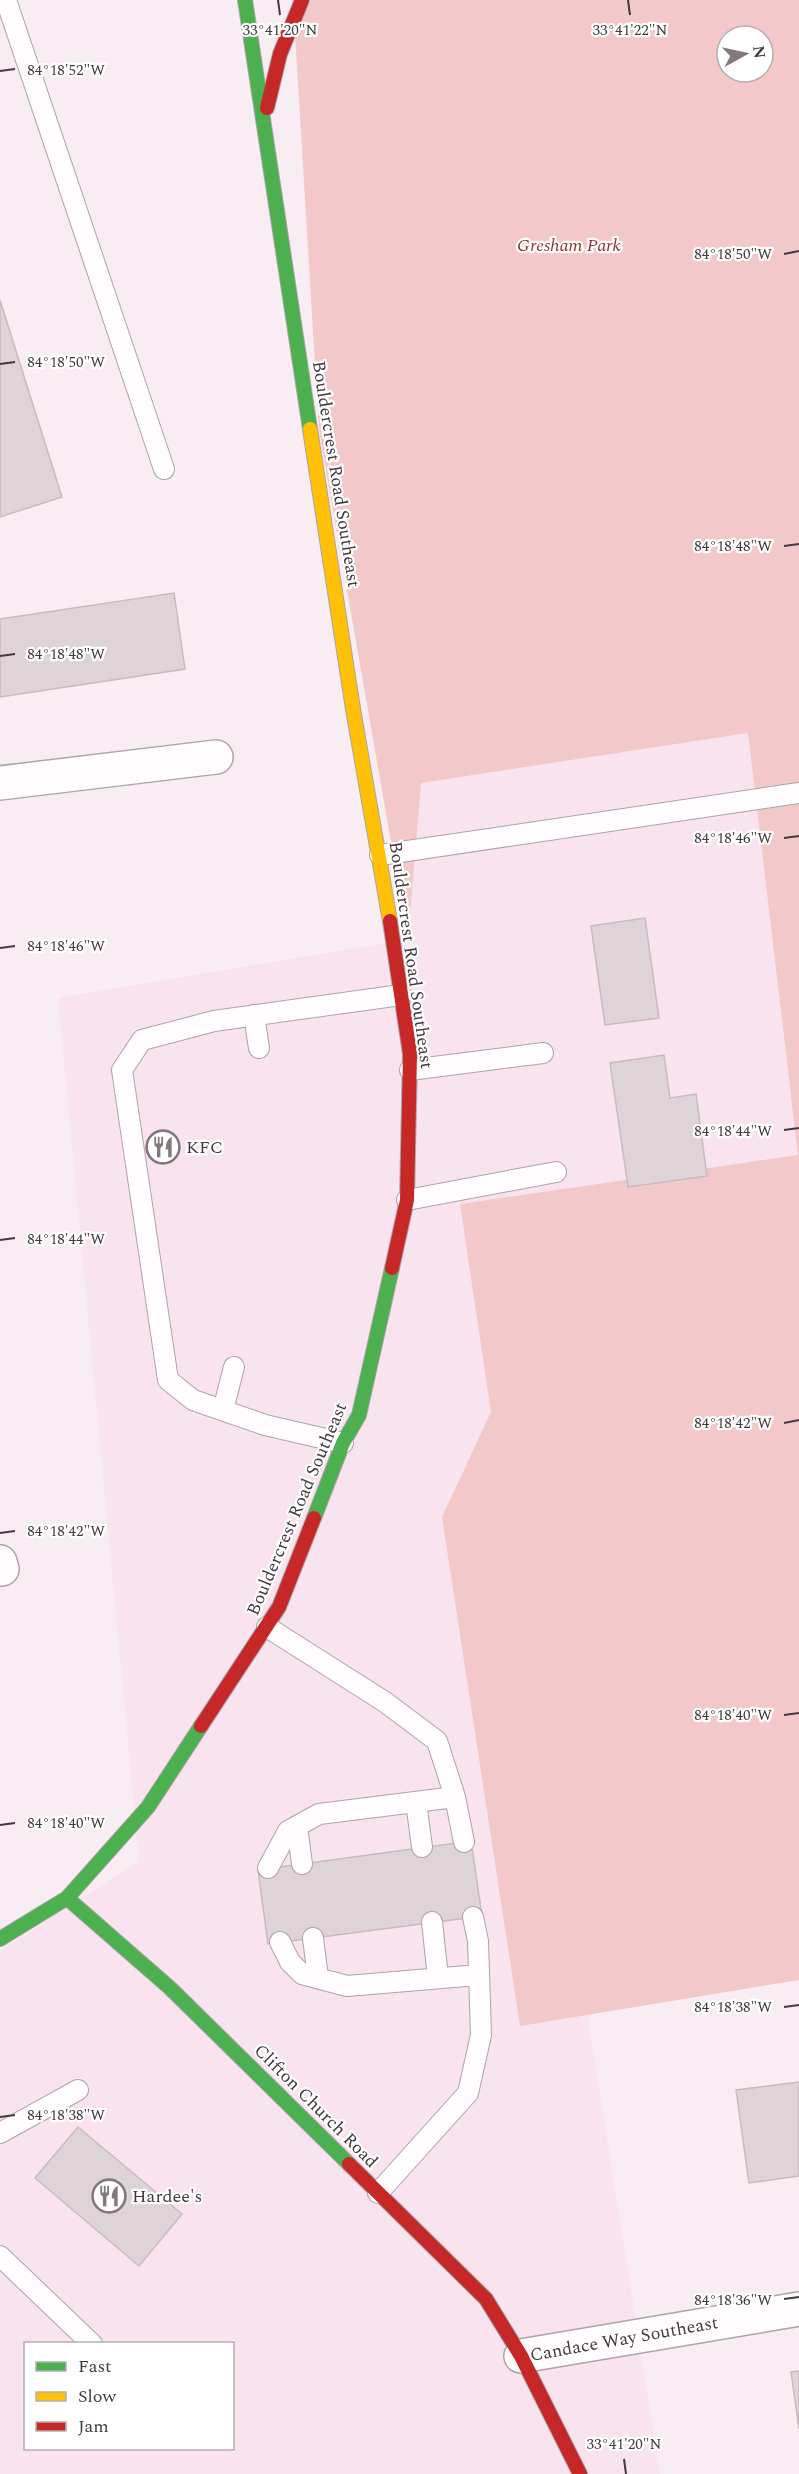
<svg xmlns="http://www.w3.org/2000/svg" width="799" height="2474" font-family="Spectral,serif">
<rect width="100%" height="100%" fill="#f8edf2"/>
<path fill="#f9e3ee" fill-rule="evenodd" d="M748,733L798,1156L460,1204L660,2474H0V1951L139,1861L58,998L408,939L421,783ZM26,2344H232V2448H26Z"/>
<path fill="#f3c8c8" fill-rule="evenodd" d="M293,0H799V1980L520,2026L442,1517L491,1412L460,1204L798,1155L748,733L421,783L408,939L319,430ZM727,36H763V72H727Z"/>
<path fill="#ded4d7" stroke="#c6bcbf" stroke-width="1.5" d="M0,300L62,497L0,517Z
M174,593L185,669L0,697V619Z
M645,918L659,1018L605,1025L591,926Z
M664,1055L670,1098L696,1094L707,1176L628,1187L610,1063Z
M471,1841L482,1916L268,1944L258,1870Z
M799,2082V2176L749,2183L736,2090Z
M78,2127L182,2214L139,2266L35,2178Z
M799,2371V2429L791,2372Z"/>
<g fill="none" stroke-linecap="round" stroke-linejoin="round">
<defs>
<path id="lane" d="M6,0L164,469
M380,855L799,793
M254,1015L259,1048
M410,1070L543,1053
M407,1200L556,1172
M223,1410L234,1367
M343,1443L265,1425L193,1400L168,1380L122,1070L142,1040L214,1021L401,995
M267,1627L385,1702L437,1741L455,1797L464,1842
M416,1802L422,1847
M297,1826L302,1864
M268,1868L288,1831L319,1814L455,1797
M432,1922L438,1978
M313,1938L318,1978
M280,1942L290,1962L302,1974L347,1986L478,1975
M0,2133L78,2090
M378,2193L468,2093L481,2035L478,1941L473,1917
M0,2256L92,2344"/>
<path id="street" d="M0,783L216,757
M0,1562L2,1569
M521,2356L799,2309"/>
<path id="fast" d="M245,0L310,429
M314,1518L343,1443L359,1415L392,1268
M67,1898L170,1988L349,2164
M0,1939L67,1898L148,1807L201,1726"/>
<path id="slow" d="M310,429L353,709L390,921"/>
<path id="jam" d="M267,108L280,54L302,0
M390,921L410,1054L407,1200L392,1268
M201,1726L279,1607L314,1518
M349,2164L486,2299L521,2356L580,2474"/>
</defs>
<use href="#lane" stroke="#aca4a8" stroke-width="22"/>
<use href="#street" stroke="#aca4a8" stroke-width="36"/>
<use href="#fast" stroke="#aca4a8" stroke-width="16"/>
<use href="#slow" stroke="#aca4a8" stroke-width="16"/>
<use href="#jam" stroke="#aca4a8" stroke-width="16"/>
<use href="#lane" stroke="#fefcfd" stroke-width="20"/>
<use href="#street" stroke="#fefcfd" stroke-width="33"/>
<use href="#fast" stroke="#4caf50" stroke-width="14"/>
<use href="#slow" stroke="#ffc107" stroke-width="14"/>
<use href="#jam" stroke="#c62828" stroke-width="14"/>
</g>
<path fill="none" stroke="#43393e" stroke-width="2" d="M278,0L280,15M628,0L630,15M0,71L15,69M784,254L799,251M0,364L15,362M784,546L799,544M0,656L15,654M784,838L799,836M0,948L15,946M784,1130L799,1128M0,1240L15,1238M784,1423L799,1420M0,1533L15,1531M784,1715L799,1713M0,1825L15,1823M784,2007L799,2005M0,2117L15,2115M784,2299L799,2297M624,2459L626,2474"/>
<defs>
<symbol id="restaurant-ring" viewBox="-11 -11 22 22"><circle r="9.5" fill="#fff" stroke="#82787d" stroke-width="1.5"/><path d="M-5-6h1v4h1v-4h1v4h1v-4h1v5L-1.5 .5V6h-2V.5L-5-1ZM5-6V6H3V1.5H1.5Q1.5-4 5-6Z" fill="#82787d"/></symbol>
</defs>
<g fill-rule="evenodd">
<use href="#restaurant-ring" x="144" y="1128" width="38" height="38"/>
<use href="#restaurant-ring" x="90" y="2177" width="38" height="38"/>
</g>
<g text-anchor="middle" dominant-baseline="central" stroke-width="4.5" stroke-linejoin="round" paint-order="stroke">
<g font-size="18" font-style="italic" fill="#982b30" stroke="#fff">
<text x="569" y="245">Gresham Park</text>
</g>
<g font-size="18" fill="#43393e" stroke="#fff">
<text transform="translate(336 474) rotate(81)">Bouldercrest Road Southeast</text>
<text transform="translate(411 955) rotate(82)">Bouldercrest Road Southeast</text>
<text transform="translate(297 1509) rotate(-67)">Bouldercrest Road Southeast</text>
<text transform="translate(316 2106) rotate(45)">Clifton Church Road</text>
<text transform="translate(624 2339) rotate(-10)">Candace Way Southeast</text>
</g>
<g font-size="18" fill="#43393e" stroke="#fff" text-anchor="start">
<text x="186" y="1147">KFC</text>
<text x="132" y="2196">Hardee's</text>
</g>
</g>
<g font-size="15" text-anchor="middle" fill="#43393e" stroke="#fff" stroke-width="4.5" stroke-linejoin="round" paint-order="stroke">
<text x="280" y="35">33°41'20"N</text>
<text x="630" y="35">33°41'22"N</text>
<text x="66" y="75">84°18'52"W</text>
<text x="733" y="259">84°18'50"W</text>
<text x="66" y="367">84°18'50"W</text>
<text x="733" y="551">84°18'48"W</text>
<text x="66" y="659">84°18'48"W</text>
<text x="733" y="843">84°18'46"W</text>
<text x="66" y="951">84°18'46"W</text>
<text x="733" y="1136">84°18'44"W</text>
<text x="66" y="1244">84°18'44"W</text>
<text x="733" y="1428">84°18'42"W</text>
<text x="66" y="1536">84°18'42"W</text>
<text x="733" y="1720">84°18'40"W</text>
<text x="66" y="1828">84°18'40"W</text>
<text x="733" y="2012">84°18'38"W</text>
<text x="66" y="2120">84°18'38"W</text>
<text x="733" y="2305">84°18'36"W</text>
<text x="624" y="2449">33°41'20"N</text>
</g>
<rect x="24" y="2342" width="210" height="108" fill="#ffffff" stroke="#b4b0b2" stroke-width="1.5"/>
<rect x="36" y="2362" width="30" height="9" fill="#4caf50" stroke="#b4b0b2" stroke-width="1.5"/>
<text x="78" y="2372" font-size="18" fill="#43393e">Fast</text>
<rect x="36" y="2392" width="30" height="9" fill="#ffc107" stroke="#b4b0b2" stroke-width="1.5"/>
<text x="78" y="2402" font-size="18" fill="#43393e">Slow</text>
<rect x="36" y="2422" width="30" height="9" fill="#c62828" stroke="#b4b0b2" stroke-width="1.5"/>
<text x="78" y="2432" font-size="18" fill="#43393e">Jam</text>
<g transform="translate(745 54) rotate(82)"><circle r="28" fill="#ffffff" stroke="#b4b0b2" stroke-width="1.5"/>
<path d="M0-4.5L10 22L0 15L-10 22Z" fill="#82787d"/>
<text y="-9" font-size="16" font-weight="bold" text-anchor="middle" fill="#43393e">N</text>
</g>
</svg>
